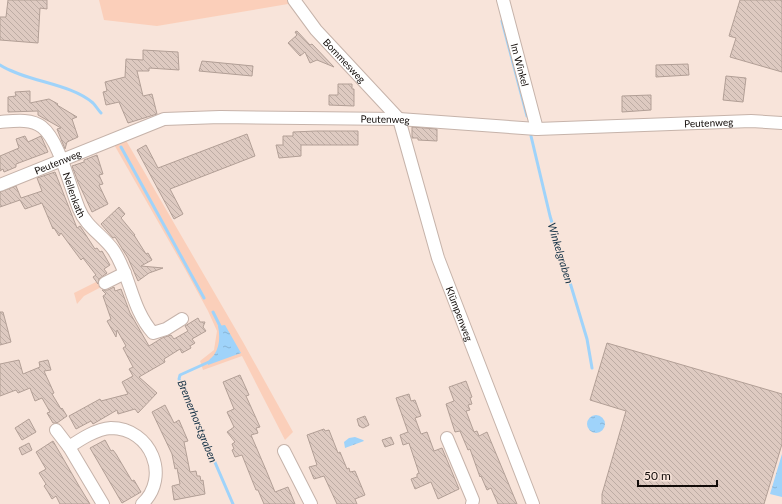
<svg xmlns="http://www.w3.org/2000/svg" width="782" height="504" font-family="Lato,sans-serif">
<defs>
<pattern id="water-ripples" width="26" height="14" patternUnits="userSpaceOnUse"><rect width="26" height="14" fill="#9fd3fa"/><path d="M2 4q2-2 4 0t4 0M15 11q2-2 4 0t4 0" fill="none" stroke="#88b4d5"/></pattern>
<pattern id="building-back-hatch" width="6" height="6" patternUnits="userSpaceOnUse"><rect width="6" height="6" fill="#decac1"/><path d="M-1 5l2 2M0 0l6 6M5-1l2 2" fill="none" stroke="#bdaca4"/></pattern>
</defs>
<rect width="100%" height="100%" fill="#f8e4da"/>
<path fill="#fbcfba" d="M99,0H293L294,3L157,26L104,20Z
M124,137L243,342L293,432L285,440L242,356L203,370L200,361L214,350L217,331L208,311L185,269L112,141Z
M102,279L105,285L84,296L77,304L74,293Z"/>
<path fill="url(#water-ripples)" d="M225,325L241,353L208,365C208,359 211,359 214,355C220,346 220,336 218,326Z
M587 424a9 9 0 1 1 18 0a9 9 0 1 1-18 0Z
M355,437L363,440L364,441L345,448L344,442L349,438Z
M782,454V497L770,494Z"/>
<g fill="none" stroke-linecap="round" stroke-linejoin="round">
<path stroke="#9fd3fa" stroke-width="3" d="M502,21L527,116
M0,65C27,82 70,83 93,103C96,106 98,110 101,113
M531,136L550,216L587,339L592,368
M121,147L204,298
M213,312L222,330
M211,361L180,375L179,379L233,504"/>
</g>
<path fill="url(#building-back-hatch)" stroke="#b29f96" d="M8,0H47V9L40,8L38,43L0,40V17H6Z
M740,0H782V72L730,57L736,38L729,36Z
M297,31L310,45L312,44L334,67L317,60L310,63L305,52L300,56L288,43L297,35L295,32Z
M143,50L178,52L179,70L149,68V71H137L143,96L152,94L157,114L128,123L119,102L106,105L103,92L107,91L105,82L125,77L126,59L143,60Z
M202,61L253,66L252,76L199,71Z
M688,64L689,75L656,77V65Z
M726,76L746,78L743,102L723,100Z
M338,84H352V89H354V106L329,105V95H338Z
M30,91V103L49,99L58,104L57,105L77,117L72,119L78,137L67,142L65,149L57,129L61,128L38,115V111L8,112V97L16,96L15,92Z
M651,95V110L622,112V96Z
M412,127L437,129V141L418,140V138H412Z
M316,131H358V145H301V156L279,158L276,145H283V136H293V132Z
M247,134L255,156L170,189L183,214L174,219L137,150L146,145L158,168Z
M25,136L28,142L41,136L48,152L16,164V167L4,172L3,169L0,171V156L19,148L16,139Z
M97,155L103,174L99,175L103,184L99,185L108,204L92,212L78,182L72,166L84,162V160Z
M55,172L77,228L80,226L95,249L97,248L100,252L102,251L110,265L104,269L107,273L99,279L98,284L93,277L96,275L83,258L81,260L61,233L59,236L54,228L53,229L42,203L25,209L20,200L0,207V192L16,186L21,198L42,191L37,178Z
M119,207L125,214L121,218L135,235H134L146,254L148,253L152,260L141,266L163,268L149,273L138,281L128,258L115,237L113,238L101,224Z
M114,287L115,291L121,289L130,313L149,346L162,338L171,335L174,339L188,331L185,326L198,318L200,322H205L203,327L206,331L192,339L195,343L190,346L191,348L182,353L180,349L164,359L165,362L139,377L157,393L138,413L135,409L118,414L117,410L93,424L91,421L76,429L69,416L100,399L101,401L128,394L122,382L133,376L129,369L133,367L123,348L126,346L117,330L116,337L107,321L111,319L103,296L106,294L102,290H108Z
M0,312H3L11,342L0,345Z
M607,343L782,394V444L764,504H602V494L626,411L590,400Z
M19,360L23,374L40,367L39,362L48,360L51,370L44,371L54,393L52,394L61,409L62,408L67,416L57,423H53L47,413L50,412L42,398L35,401L30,388L18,393L16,390L0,396V364Z
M240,375L249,395L246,396L260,427L256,428L258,433L251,435L266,470L275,492L288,487L295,504H264L258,490H256L242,455L235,457L232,450L234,449L232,444L235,442L227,432L234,427L227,412L234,409L223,382Z
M466,381L472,397L470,398L472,404L468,405L470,410L466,411L474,432L477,431L479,436L487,432L517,504H498L491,488L487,490L481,476L480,477L470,449L468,450L460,431L455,432L446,404L454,401L449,387Z
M409,394L411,401L415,400L421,416L415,418L421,434L427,432L434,451L442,448L459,489L438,499L431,482L415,489L411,479L417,477V474L419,473L409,443L403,445L400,435L408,432L396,398Z
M165,405L174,423L179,420L188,441L184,442L190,472L196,471L197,476H200L201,481L203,480L205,494L174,500L172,486L180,484L177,468L175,469L172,454L152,412Z
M365,416L369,425L363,428L359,426L357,419Z
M29,419L36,432L22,440L15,428Z
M324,429L325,431L329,430L338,453L340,452L347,469L349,468L350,472L355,471L365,495L355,499L357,504H337L324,476L314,479L309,467L317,465L307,435Z
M391,437L394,444L385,447L382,440Z
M105,440L111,451L113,450L116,454L132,481L134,480L141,492L122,503L90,448Z
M53,441L79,486L90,504H60L56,496L52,499L48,492L44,486L46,484L39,473L46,469L36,452Z
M29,443L32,450L22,455L19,448Z"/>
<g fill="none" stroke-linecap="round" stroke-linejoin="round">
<defs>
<g id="minor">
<path id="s1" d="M294,0L316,30L399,119L438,258L533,504"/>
<path id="s2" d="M503,0L537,129"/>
<path id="s3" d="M0,122C13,121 31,118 42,127C59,140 70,187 79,209C86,227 104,236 114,251C131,277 131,308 153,333L166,329L182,319"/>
<path id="s4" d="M0,185L164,119L220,117L399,119L537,129L751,121L782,123"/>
<path d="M105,283L125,273"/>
<path d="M56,430L69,447C81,439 96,429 111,428C151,428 171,477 142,504"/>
<path d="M447,438L473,500L472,504"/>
<path d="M69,447L103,504"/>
<path d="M284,451L311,504"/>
</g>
</defs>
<use href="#minor" stroke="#c6b3aa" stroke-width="14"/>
<use href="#minor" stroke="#fff" stroke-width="12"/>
</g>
<g text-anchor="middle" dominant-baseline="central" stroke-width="3" stroke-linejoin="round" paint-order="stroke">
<g font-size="10" fill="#120c09" stroke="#f8e4da">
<text stroke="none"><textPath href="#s1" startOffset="79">Bommesweg</textPath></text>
<text stroke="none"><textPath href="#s2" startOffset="67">Im Winkel</textPath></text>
<text stroke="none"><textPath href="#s4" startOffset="398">Peutenweg</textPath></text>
<text stroke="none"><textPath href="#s4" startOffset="722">Peutenweg</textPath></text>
<text stroke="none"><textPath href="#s4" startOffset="62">Peutenweg</textPath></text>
<text stroke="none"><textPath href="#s3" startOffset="119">Nellenkath</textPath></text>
<text stroke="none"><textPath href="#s1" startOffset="363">Klümpenweg</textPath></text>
</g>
<g font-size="11" font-style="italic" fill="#153246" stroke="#f8e4da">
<text transform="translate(561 253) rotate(73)">Winkelgraben</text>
<text transform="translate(198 421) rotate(68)">Bremerhorstgraben</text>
</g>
</g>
<path d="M638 480v6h79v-6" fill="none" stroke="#120c09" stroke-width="2"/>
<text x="644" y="480" font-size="12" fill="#120c09" stroke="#f8e4da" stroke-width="3" paint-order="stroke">50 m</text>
</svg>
